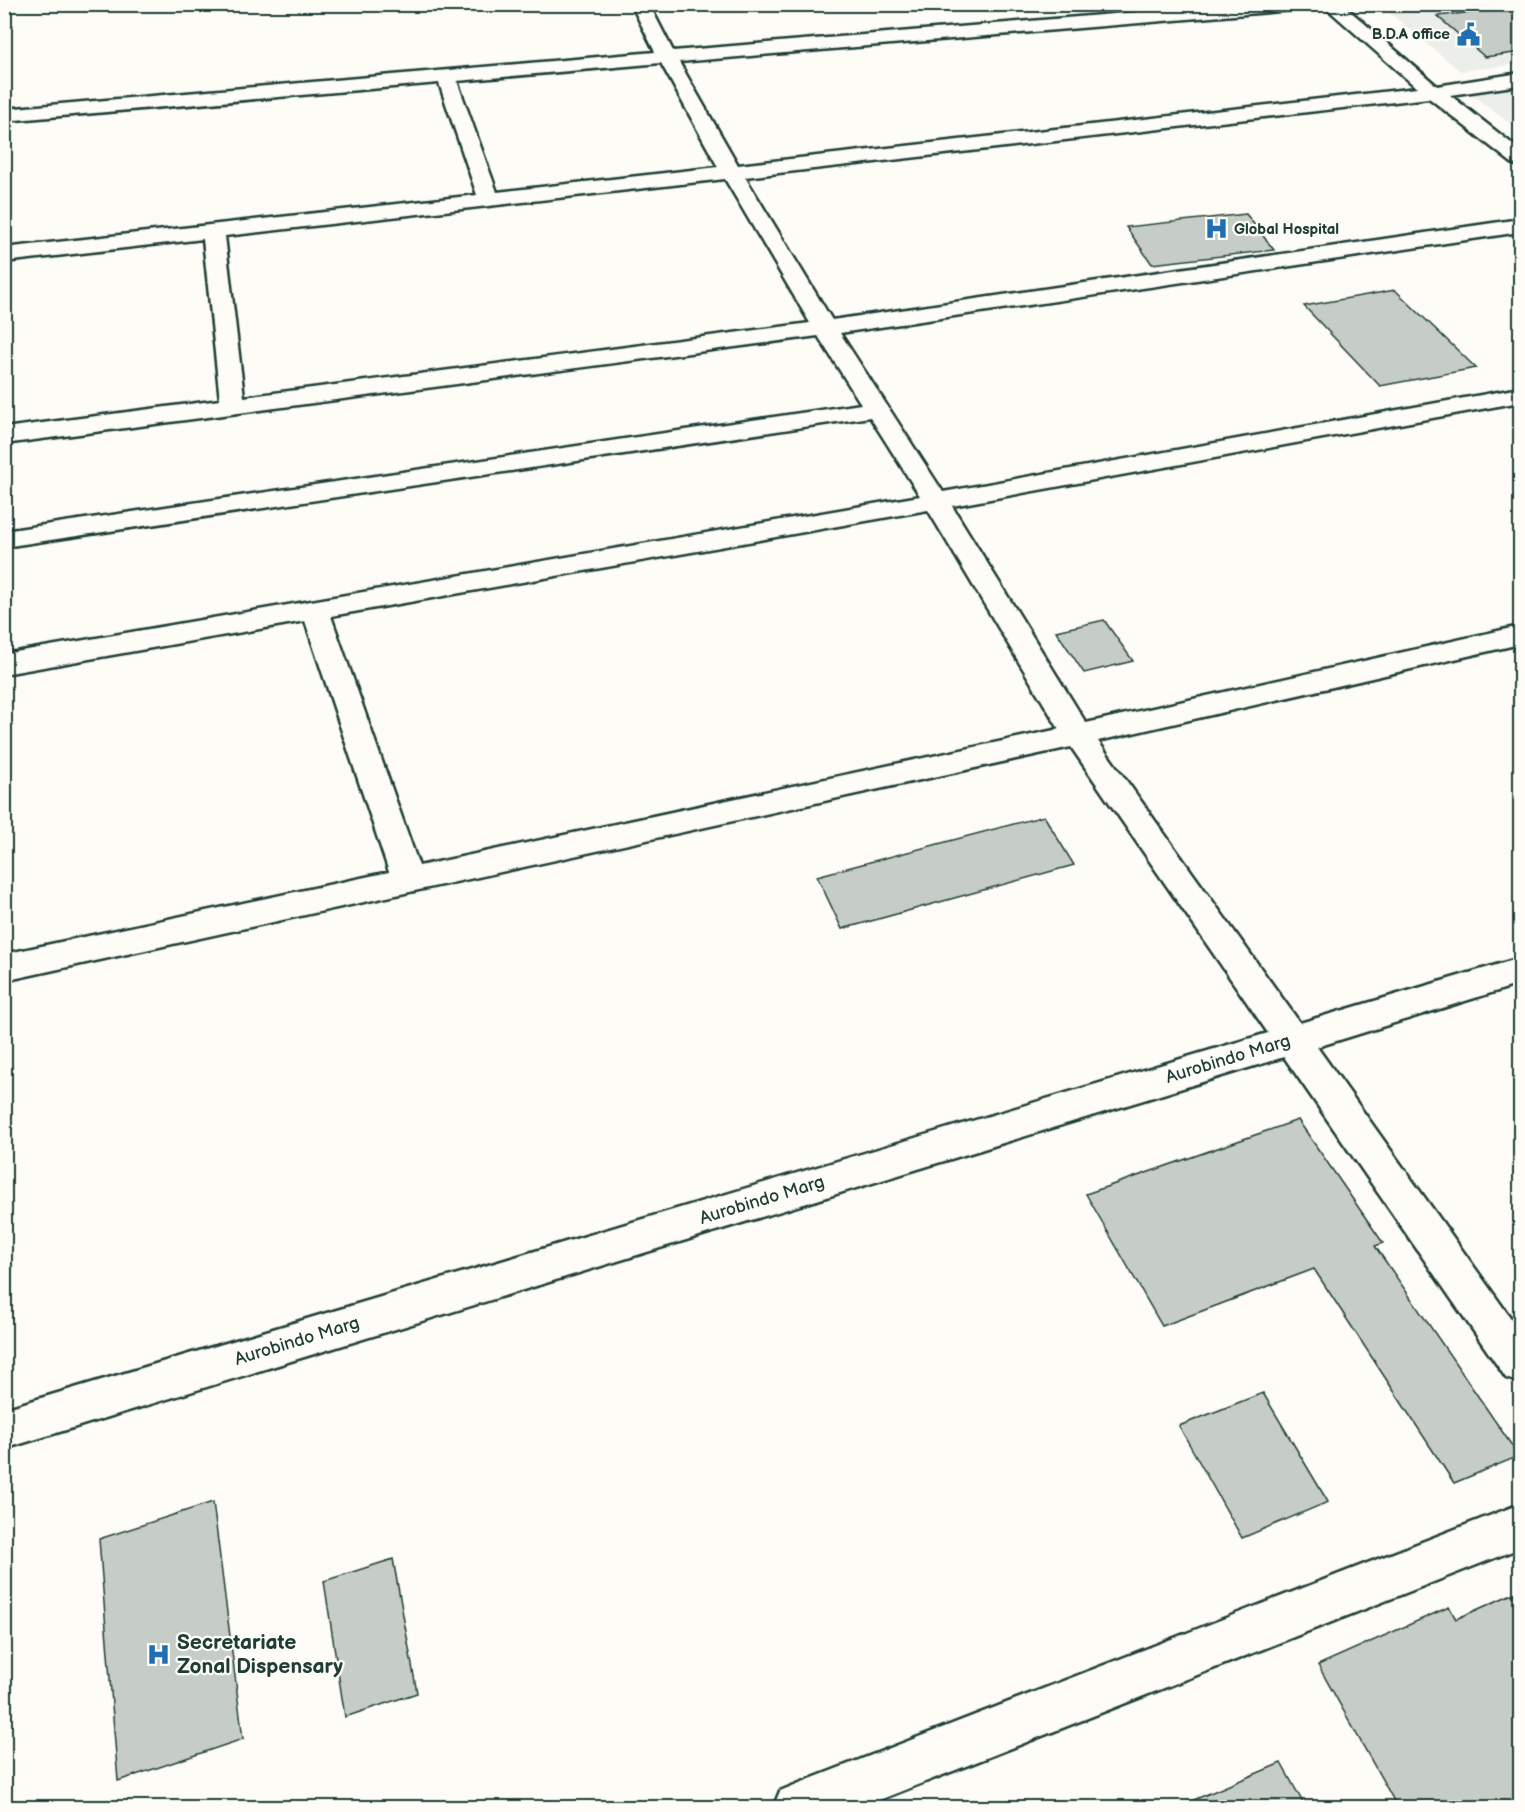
<svg xmlns="http://www.w3.org/2000/svg" width="1525" height="1812" font-family="'Balsamiq Sans',sans-serif">
<rect width="100%" height="100%" fill="#fdfcf7"/>
<filter id="ink" filterUnits="userSpaceOnUse"><feTurbulence type="fractalNoise" baseFrequency=".0167" numOctaves="2"/><feDisplacementMap in="SourceGraphic" scale="12" xChannelSelector="R" yChannelSelector="G"/><feConvolveMatrix kernelMatrix="1 2 1 2 8 2 1 2 1" color-interpolation-filters="sRGB"/></filter>
<g filter="url(#ink)">
<path fill="#eceee9" d="M1380,5H1520V64L1460,71Z
M1520,84V131L1468,92Z"/>
<path fill="#c6cdc7" stroke="#1f3d34" stroke-width="1.5" d="M1521,7V52L1485,57L1437,16Z
M1246,214L1274,250L1152,264L1126,227Z
M1395,290L1476,368L1380,386L1304,306Z
M1104,620L1133,661L1084,673L1056,631Z
M1044,816L1074,865L842,929L817,876Z
M1298,1120L1383,1243L1375,1246L1519,1456L1454,1483L1314,1269L1162,1326L1086,1194Z
M1263,1393L1328,1502L1242,1538L1179,1426Z
M213,1502L243,1739L118,1781L99,1539Z
M393,1559L417,1693L345,1717L324,1581Z
M1521,1590V1808H1398L1318,1665L1449,1607L1456,1619Z
M1281,1763L1306,1808H1177V1807Z"/>
<g fill="none" stroke-linecap="round" stroke-linejoin="round">
<defs>
<path id="minor" d="M631,4H649L673,51L1233,4H1314L1305,9L679,62L738,165L1417,88L1322,4H1342L1437,86L1520,73V85L1450,95L1520,150V166L1513,164L1429,98L745,177L832,320L1520,219V232L840,333L943,492L1520,388V402L952,506L1086,723L1520,626V644L1098,741L1300,1023L1520,958V984L1317,1047L1520,1331V1383L1506,1378L1284,1057L4,1449V1409L1268,1033L1071,747L4,981V954L389,872L305,621L4,674V654L920,496L870,417L4,547V531L861,404L818,336L4,444V428L220,400L203,239L4,262V248L477,195L439,83L4,121V109L655,52ZM661,63L718,167L497,192L457,81ZM725,179L810,323L244,397L225,236ZM928,510L1059,729L419,866L331,616Z
M1520,1504V1548L859,1808H773L780,1791L797,1784Z"/>
</defs>
<use href="#minor" stroke="#1f3d34" stroke-width="5"/>
<use href="#minor" fill="#fdfcf7" fill-rule="evenodd"/>
</g>
</g>
<defs>
<symbol id="civic-bare" viewBox="-9 -9 18 18"><path d="M-.6-6.5H3V-4.5H.6V-3L4-1V1h2V6H-6V1h2V-1L-.6-3ZM-1.2 2.5V6h2.4V2.5Z" fill="#1f6fb2" stroke="#fdfcf7" stroke-width="2.5" paint-order="stroke"/></symbol>
<symbol id="hospital-bare" viewBox="-9 -9 18 18"><path d="M-5-5h3v3.5h4V-5h3V5h-3V1.5h-4V5h-3Z" fill="#1f6fb2" stroke="#fdfcf7" stroke-width="2.5" paint-order="stroke"/></symbol>
</defs>
<g fill-rule="evenodd">
<use href="#civic-bare" x="1452" y="18" width="33" height="33"/>
<use href="#hospital-bare" x="1200" y="212" width="33" height="33"/>
<use href="#hospital-bare" x="142" y="1638" width="33" height="33"/>
</g>
<g text-anchor="middle" dominant-baseline="central" stroke-width="4.5" stroke-linejoin="round" paint-order="stroke">
<g font-size="15" font-weight="bold" fill="#1f3d34" stroke="#fdfcf7" text-anchor="end">
<text x="1450" y="34">B.D.A office</text>
<text x="1234" y="229" text-anchor="start">Global Hospital</text>
</g>
<g font-size="18" fill="#1f3d34" stroke="#fdfcf7">
<text transform="translate(1228 1059) rotate(-17)">Aurobindo Marg</text>
<text transform="translate(762 1200) rotate(-17)">Aurobindo Marg</text>
<text transform="translate(297 1341) rotate(-17)">Aurobindo Marg</text>
</g>
<g font-size="21" font-weight="bold" fill="#1f3d34" stroke="#fdfcf7" text-anchor="start">
<text x="177" y="1642">Secretariate<tspan x="177" dy="24">Zonal Dispensary</tspan></text>
</g>
</g>
<rect width="1525" height="1812" fill="none" stroke="#fdfcf7" stroke-width="24"/>
<rect x="12" y="12" width="1501" height="1788" fill="none" stroke="#1f3d34" stroke-width="2" filter="url(#ink)"/>
</svg>
